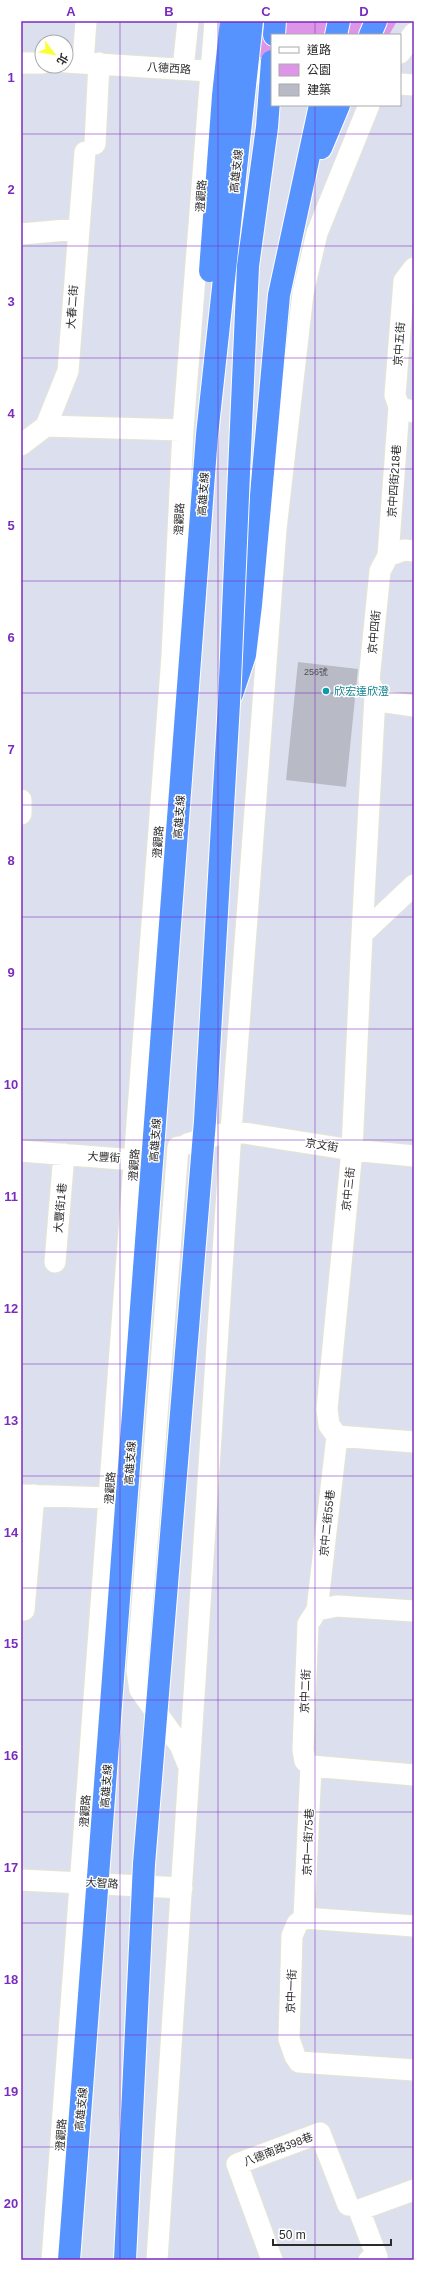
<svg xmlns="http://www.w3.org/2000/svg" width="435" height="2281" font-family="Arial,'Noto Sans TC',sans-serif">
<rect width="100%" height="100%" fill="#dce0ee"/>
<path fill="#dd95e8" d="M225,21H397L389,35H272V58L224,54Z"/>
<path fill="#b8bbc6" d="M298,662L358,669L346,787L286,780Z"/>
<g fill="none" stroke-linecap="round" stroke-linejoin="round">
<defs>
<path id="minor" d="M400,53L414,33
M66,62L272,75
M83,62L86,21
M21,63H42
M183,69L188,21
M400,84L414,85
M95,144L99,63
M21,234L78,229
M414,268L404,281L395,395L399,407L414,412
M46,426L183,430
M21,445L46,426L68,371L85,152
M414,551L404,550L388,556L380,571L369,680L375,696L386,702L414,706
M388,556L399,407
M21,800V814
M414,885L362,934L352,1150L327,1409L329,1425L337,1436L414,1442
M362,934L375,696
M187,1144L231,1131L352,1150L414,1156
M178,1147L137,1671L140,1690L180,1745L189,1767
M21,1151L134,1160L148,1156
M55,1262L64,1154
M21,1495L109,1498
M24,1610L34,1495
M317,1610L337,1436
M414,1611L337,1606L317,1610L308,1624L303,1750L305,1761L311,1766L414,1775
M21,1880L182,1888
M304,1918L311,1766
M414,1926L304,1918L297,1924L292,1936L289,2039L295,2056L299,2062L414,2070
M52,2260L172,656L183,430L215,21
M157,2260L231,1131L276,529L303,293L317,233L369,105
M272,2260L237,2164L320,2133L348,2205
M369,2260L377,2257L359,2210L414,2190"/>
<path id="highway" d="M274,35L275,21
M336,35L339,21
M370,35L376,21
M321,148L339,105
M232,694L245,655L251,605L279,295L320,105"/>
</defs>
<use href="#minor" stroke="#e5e5d1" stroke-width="23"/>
<use href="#highway" stroke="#fff" stroke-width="24"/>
<use href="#minor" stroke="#fff" stroke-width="21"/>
<use href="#highway" stroke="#5693ff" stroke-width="22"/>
<defs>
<path id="highway-bridge" d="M210,271L223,96L231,21
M69,2260L207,435L252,21
M125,2260L144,1864L205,1121L229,703L248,266L267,127L272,61"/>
</defs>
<use href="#highway-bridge" stroke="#fff" stroke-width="24" stroke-linecap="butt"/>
<use href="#highway-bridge" stroke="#5693ff" stroke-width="22"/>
</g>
<path fill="none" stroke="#7b2cbf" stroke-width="1" stroke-opacity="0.55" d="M120,21V2260M218,21V2260M315,21V35M315,105V2260M21,134H414M21,246H414M21,358H414M21,469H414M21,581H414M21,693H414M21,805H414M21,917H414M21,1029H414M21,1140H414M21,1252H414M21,1364H414M21,1476H414M21,1588H414M21,1700H414M21,1812H414M21,1923H414M21,2035H414M21,2147H414"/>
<circle fill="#0f9aa8" stroke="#fff" stroke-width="1.5" cx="326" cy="691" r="4"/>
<g text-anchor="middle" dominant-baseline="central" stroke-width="3" stroke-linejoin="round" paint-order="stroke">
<g font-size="9" fill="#4e4f52">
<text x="316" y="672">256號</text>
</g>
<g font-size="11" fill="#2b2b2b" stroke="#fff">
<text transform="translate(169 68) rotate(4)">八德西路</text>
<text transform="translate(236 171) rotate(-84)">高雄支線</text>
<text transform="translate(201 196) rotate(-86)">澄觀路</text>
<text transform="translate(72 307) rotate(-86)">大春二街</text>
<text transform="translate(399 344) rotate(-86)">京中五街</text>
<text transform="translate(394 481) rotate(-86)">京中四街218巷</text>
<text transform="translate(203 494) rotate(-86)">高雄支線</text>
<text transform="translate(179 519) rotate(-87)">澄觀路</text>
<text transform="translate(374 632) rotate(-85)">京中四街</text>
<text transform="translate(179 817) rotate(-86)">高雄支線</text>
<text transform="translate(158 842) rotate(-86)">澄觀路</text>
<text transform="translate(155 1140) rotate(-86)">高雄支線</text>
<text transform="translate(322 1145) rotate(9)">京文街</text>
<text transform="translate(104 1157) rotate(4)">大豐街</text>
<text transform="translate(134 1165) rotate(-86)">澄觀路</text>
<text transform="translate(348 1189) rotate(-84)">京中三街</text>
<text transform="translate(60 1208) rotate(-85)">大豐街1巷</text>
<text transform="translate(130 1463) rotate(-86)">高雄支線</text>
<text transform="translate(110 1488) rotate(-86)">澄觀路</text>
<text transform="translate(327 1523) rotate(-84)">京中二街55巷</text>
<text transform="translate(305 1691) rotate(-88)">京中二街</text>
<text transform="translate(106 1786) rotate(-86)">高雄支線</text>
<text transform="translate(85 1811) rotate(-86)">澄觀路</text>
<text transform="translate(308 1842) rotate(-88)">京中一街75巷</text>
<text transform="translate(102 1883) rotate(4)">大智路</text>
<text transform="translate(291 1991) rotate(-88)">京中一街</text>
<text transform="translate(81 2109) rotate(-85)">高雄支線</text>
<text transform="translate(61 2135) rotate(-86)">澄觀路</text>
<text transform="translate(278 2149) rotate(-21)">八德南路398巷</text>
</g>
<g font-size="11" fill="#0d838f" stroke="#fff" text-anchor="start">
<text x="334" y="691">欣宏達欣澄</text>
</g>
</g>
<rect width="435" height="2281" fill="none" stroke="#ffffff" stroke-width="44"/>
<rect x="271" y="34" width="130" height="72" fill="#ffffff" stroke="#aaaaaa"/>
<rect x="279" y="47" width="20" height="6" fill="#ffffff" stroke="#aaaaaa"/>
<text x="307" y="54" font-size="12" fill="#2b2b2b">道路</text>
<rect x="279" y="64" width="20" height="12" fill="#dd95e8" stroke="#aaaaaa"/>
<text x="307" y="74" font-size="12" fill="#2b2b2b">公園</text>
<rect x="279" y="84" width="20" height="12" fill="#b8bbc6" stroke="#aaaaaa"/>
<text x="307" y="94" font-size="12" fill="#2b2b2b">建築</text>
<g transform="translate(54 54) rotate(121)"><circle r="19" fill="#ffffff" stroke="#aaaaaa"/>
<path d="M0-3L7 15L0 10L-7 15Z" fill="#fbff38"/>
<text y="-6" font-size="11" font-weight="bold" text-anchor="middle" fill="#2b2b2b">北</text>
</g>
<path d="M273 2239v6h118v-6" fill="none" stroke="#2b2b2b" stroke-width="2"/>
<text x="279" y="2239" font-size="12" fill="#2b2b2b" stroke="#ffffff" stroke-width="3" paint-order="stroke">50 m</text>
<rect x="22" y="22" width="391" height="2237" fill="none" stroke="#7b2cbf" stroke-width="1.5"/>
<g font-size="13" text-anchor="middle" font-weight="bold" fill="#7b2cbf">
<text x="71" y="16">A</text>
<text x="169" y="16">B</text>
<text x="266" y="16">C</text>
<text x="364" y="16">D</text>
<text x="11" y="82">1</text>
<text x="11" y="194">2</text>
<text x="11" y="306">3</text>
<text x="11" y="418">4</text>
<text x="11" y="530">5</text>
<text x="11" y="642">6</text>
<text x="11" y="754">7</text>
<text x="11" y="865">8</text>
<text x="11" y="977">9</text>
<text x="11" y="1089">10</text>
<text x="11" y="1201">11</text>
<text x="11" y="1313">12</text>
<text x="11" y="1425">13</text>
<text x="11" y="1537">14</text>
<text x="11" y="1648">15</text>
<text x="11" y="1760">16</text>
<text x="11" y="1872">17</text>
<text x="11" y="1984">18</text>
<text x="11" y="2096">19</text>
<text x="11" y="2208">20</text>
</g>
</svg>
